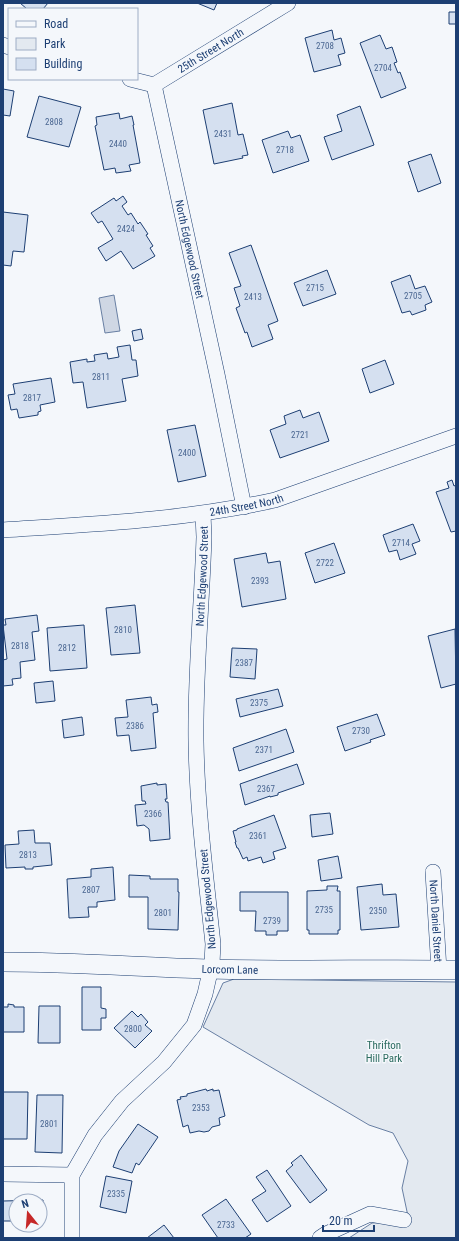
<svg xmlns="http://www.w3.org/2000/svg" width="459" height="1241" font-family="'Roboto Condensed',sans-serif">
<rect width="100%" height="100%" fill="#f4f7fb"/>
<path fill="#e3e9f0" stroke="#687fa3" d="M234,979L456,982V1238H349L372,1223L409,1221L402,1188L408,1161L393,1133L369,1125L203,1027L223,983Z"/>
<path fill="#cfd7e4" stroke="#687fa3" d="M114,295L120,331L105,333L99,298Z"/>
<path fill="#d5e0f0" stroke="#1d3f73" d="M20,3H48L43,9H27Z
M197,3H217L214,10Z
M449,12H456V24H449Z
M332,30L334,40L341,38L345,53L338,55L341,65L314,72L305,38Z
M380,35L386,49L392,47L397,62L394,63L398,73L400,72L406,88L381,98L360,43Z
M3,89L14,91L10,116L3,115Z
M39,96L81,107L69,147L27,137Z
M232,103L238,135L243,134L248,155L242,156L243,158L214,164L203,110Z
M360,106L374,145L332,160L324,137L342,131L337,115Z
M119,113L120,119L132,116L134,125H133L140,163L129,165L131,171L116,173L115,168L104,170L95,126L97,125L96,117Z
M288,131L291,138L300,135L309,161L273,173L262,140Z
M431,154L441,183L418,192L408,162Z
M123,196L127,202L122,206L128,215L131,213L138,224L140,222L148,234L146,235L153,246L150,248L155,256L133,269L121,251L106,261L98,248L113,239L102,221L98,223L91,213L114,198L116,201Z
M3,212L28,215L24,252L13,251L11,266L3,265Z
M251,245L278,321L268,325L273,339L252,347L247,332L245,333L236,308L240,306L234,288L241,286L229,253Z
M327,270L336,294L303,306L294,283Z
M410,275L415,289L425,286L432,302L425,305L426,310L412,315L410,311L402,313L391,282Z
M141,329L143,339L134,341L132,331Z
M130,345L132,360H136L138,376L122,379L126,401L87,408L83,382L73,383L70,362L87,359V362L95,361L94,355L107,353L108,359L119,357L117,347Z
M385,360L394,384L370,393L362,369Z
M51,378L55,402L40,405L41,411L38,412V415L19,418L17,409L11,410L8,395L15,394L13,384Z
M300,410L303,418L319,412L329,441L280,458L270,430L286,424L284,416Z
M195,425L206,476L178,482L167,430Z
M452,480L454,486L456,485V531L451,532L436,492L449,488L447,482Z
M413,524L420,541L412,544L416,554L400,560L397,550L389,552L383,535Z
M334,543L345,573L315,583L305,553Z
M266,553L268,563L280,561L286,599L242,607L234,559Z
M135,605L140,653L111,655L106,608Z
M37,615L39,631L32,632L35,660L20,662L21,678L12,679L13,685L3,686V660L7,659L3,625H6L5,619Z
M84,625L87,668L50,671L47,628Z
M455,629L456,684L441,688L428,636Z
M232,648L257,649L255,679L230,677Z
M53,681L55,701L36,703L34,683Z
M278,689L283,706L240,717L236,699Z
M151,697L152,705L157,704L158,712L153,713L156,748L131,751L129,735L117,736L115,718L128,717L126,700Z
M377,714L385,735L370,740L371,742L345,751L337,727Z
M82,717L84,735L64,738L62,720Z
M286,729L294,752L239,771L233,748Z
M297,764L304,784L278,793V795L270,797V796L245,805L240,784Z
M157,783V785L166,784L167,799H165L166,802H168L170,839L150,841L149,829L144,825L137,826L135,805L146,804L145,801H142L141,786Z
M330,813L333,834L312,837L310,815Z
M274,815L286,848L273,852L275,859L263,863L261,857L248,861L247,857L243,859L238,848H237L235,842H236L233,831L237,830V829Z
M34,830L35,843H50L52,865L33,867V869H25V867L6,868L5,845L19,844L18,831Z
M338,856L342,878L321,881L318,860Z
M113,867L115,900L97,902V907H88L89,917L69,918L67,879L91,877V869Z
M129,875L150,876V879H178V892H179L178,930L148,929V897H129Z
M382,884L383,895L396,894L399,927L361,930L357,887Z
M327,886H338L337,891H340V930H338V934H309V930H307V891L327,890Z
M240,892H288V931H277V935H266V931H255L256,911H240Z
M82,987H101V1008L106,1009V1018H101V1030H82Z
M8,1004L14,1005V1007H24V1032H3V1007H8Z
M39,1006H60V1043H38Z
M132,1011L138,1017L141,1014L148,1022L145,1025L152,1031L135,1048L114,1028Z
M206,1089L207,1091L213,1089V1091L219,1090L225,1116L219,1118L220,1125L212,1127L209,1131L204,1132L199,1131L190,1133L188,1125L183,1127L177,1100L181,1099L180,1097L187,1096V1094Z
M3,1092H28L27,1139H3Z
M37,1095H63L62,1153L35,1152Z
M138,1124L158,1137L139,1165L136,1163L132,1173L113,1167L119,1151Z
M301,1155L327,1190L310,1203L286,1171L293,1165L291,1163Z
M267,1170L291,1206L267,1222L252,1200L266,1191L256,1177Z
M106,1176L132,1181L126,1213L100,1207Z
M226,1199L251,1234L245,1238H218L202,1215Z
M43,1200V1220H40V1201H16V1221H3V1201Z
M164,1225L174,1238H147Z"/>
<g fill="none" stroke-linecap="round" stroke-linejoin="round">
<defs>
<g id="minor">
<path d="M3,45L9,47"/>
<path id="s1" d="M130,79L154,85L288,3"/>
<path id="s2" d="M154,85L217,374L244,507"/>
<path id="s3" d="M3,530C94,524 186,520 275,500L456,436"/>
<path id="s4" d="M433,872L439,970"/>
<path d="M3,1174L72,1175"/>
<path id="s5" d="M72,1238V1175L95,1135L122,1101L164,1062L194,1025L205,994L212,963L213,944C206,877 197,809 196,741C195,673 202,605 204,537L203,514"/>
<path d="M320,1238L326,1234L370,1214L404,1220"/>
</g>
<g id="tertiary">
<path id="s6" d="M3,962C72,962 140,967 208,969C291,971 373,969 456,970"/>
</g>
</defs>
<use href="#minor" stroke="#1d3f73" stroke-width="16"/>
<use href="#tertiary" stroke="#1d3f73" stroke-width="20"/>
<use href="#minor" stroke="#f4f7fb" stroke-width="15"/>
<use href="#tertiary" stroke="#f4f7fb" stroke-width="19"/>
</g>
<g text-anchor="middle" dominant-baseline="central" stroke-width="3" stroke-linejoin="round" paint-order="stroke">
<g font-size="9" fill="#4b6792">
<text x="325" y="46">2708</text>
<text x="383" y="68">2704</text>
<text x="54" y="122">2808</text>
<text x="223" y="134">2431</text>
<text x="118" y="144">2440</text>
<text x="285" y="150">2718</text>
<text x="126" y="229">2424</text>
<text x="315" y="288">2715</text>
<text x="413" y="296">2705</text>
<text x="253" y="297">2413</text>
<text x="101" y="377">2811</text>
<text x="32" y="398">2817</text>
<text x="300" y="435">2721</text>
<text x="187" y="453">2400</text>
<text x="401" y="543">2714</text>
<text x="325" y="563">2722</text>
<text x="260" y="581">2393</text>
<text x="123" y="630">2810</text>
<text x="20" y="646">2818</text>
<text x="67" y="648">2812</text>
<text x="244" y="663">2387</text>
<text x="259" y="703">2375</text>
<text x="135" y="726">2386</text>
<text x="361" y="731">2730</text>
<text x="264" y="750">2371</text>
<text x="266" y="789">2367</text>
<text x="153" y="814">2366</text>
<text x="258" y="836">2361</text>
<text x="28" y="855">2813</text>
<text x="91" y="890">2807</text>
<text x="324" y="910">2735</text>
<text x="378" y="911">2350</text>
<text x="163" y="913">2801</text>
<text x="272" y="921">2739</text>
<text x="133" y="1029">2800</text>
<text x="201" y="1108">2353</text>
<text x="49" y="1124">2801</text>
<text x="116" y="1194">2335</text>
<text x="226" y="1225">2733</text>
</g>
<g font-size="11" fill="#1d3f73" stroke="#f4f7fb">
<text stroke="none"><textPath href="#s1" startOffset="91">25th Street North</textPath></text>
<text stroke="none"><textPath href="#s2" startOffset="168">North Edgewood Street</textPath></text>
<text stroke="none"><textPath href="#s3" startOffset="245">24th Street North</textPath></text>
<text stroke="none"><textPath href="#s5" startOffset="710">North Edgewood Street</textPath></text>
<text transform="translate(208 899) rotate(-95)">North Edgewood Street</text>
<text stroke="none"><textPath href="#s4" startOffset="49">North Daniel Street</textPath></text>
<text stroke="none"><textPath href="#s6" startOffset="227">Lorcom Lane</textPath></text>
</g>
<g font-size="11" fill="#2c6c60" stroke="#f4f7fb">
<text x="384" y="1045">Thrifton<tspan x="384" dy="13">Hill Park</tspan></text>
</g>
</g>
<rect width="459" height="1241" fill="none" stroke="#1d3f73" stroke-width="8"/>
<rect x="8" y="8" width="130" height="72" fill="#f4f7fb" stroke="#9eadc5"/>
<rect x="16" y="21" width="20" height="6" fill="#f4f7fb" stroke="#9eadc5"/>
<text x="44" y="28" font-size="12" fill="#1d3f73">Road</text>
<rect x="16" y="38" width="20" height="12" fill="#e3e9f0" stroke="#9eadc5"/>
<text x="44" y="48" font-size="12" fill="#1d3f73">Park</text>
<rect x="16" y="58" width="20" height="12" fill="#d5e0f0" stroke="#9eadc5"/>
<text x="44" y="68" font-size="12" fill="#1d3f73">Building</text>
<g transform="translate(28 1213) rotate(343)"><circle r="19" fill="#f4f7fb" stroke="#9eadc5"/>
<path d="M0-3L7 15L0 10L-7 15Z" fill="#c62828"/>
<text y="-6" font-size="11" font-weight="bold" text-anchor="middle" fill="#1d3f73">N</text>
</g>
<path d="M323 1225v6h51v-6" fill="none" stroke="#1d3f73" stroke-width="2"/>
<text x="329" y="1225" font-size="12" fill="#1d3f73" stroke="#f4f7fb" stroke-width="3" paint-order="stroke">20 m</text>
</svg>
